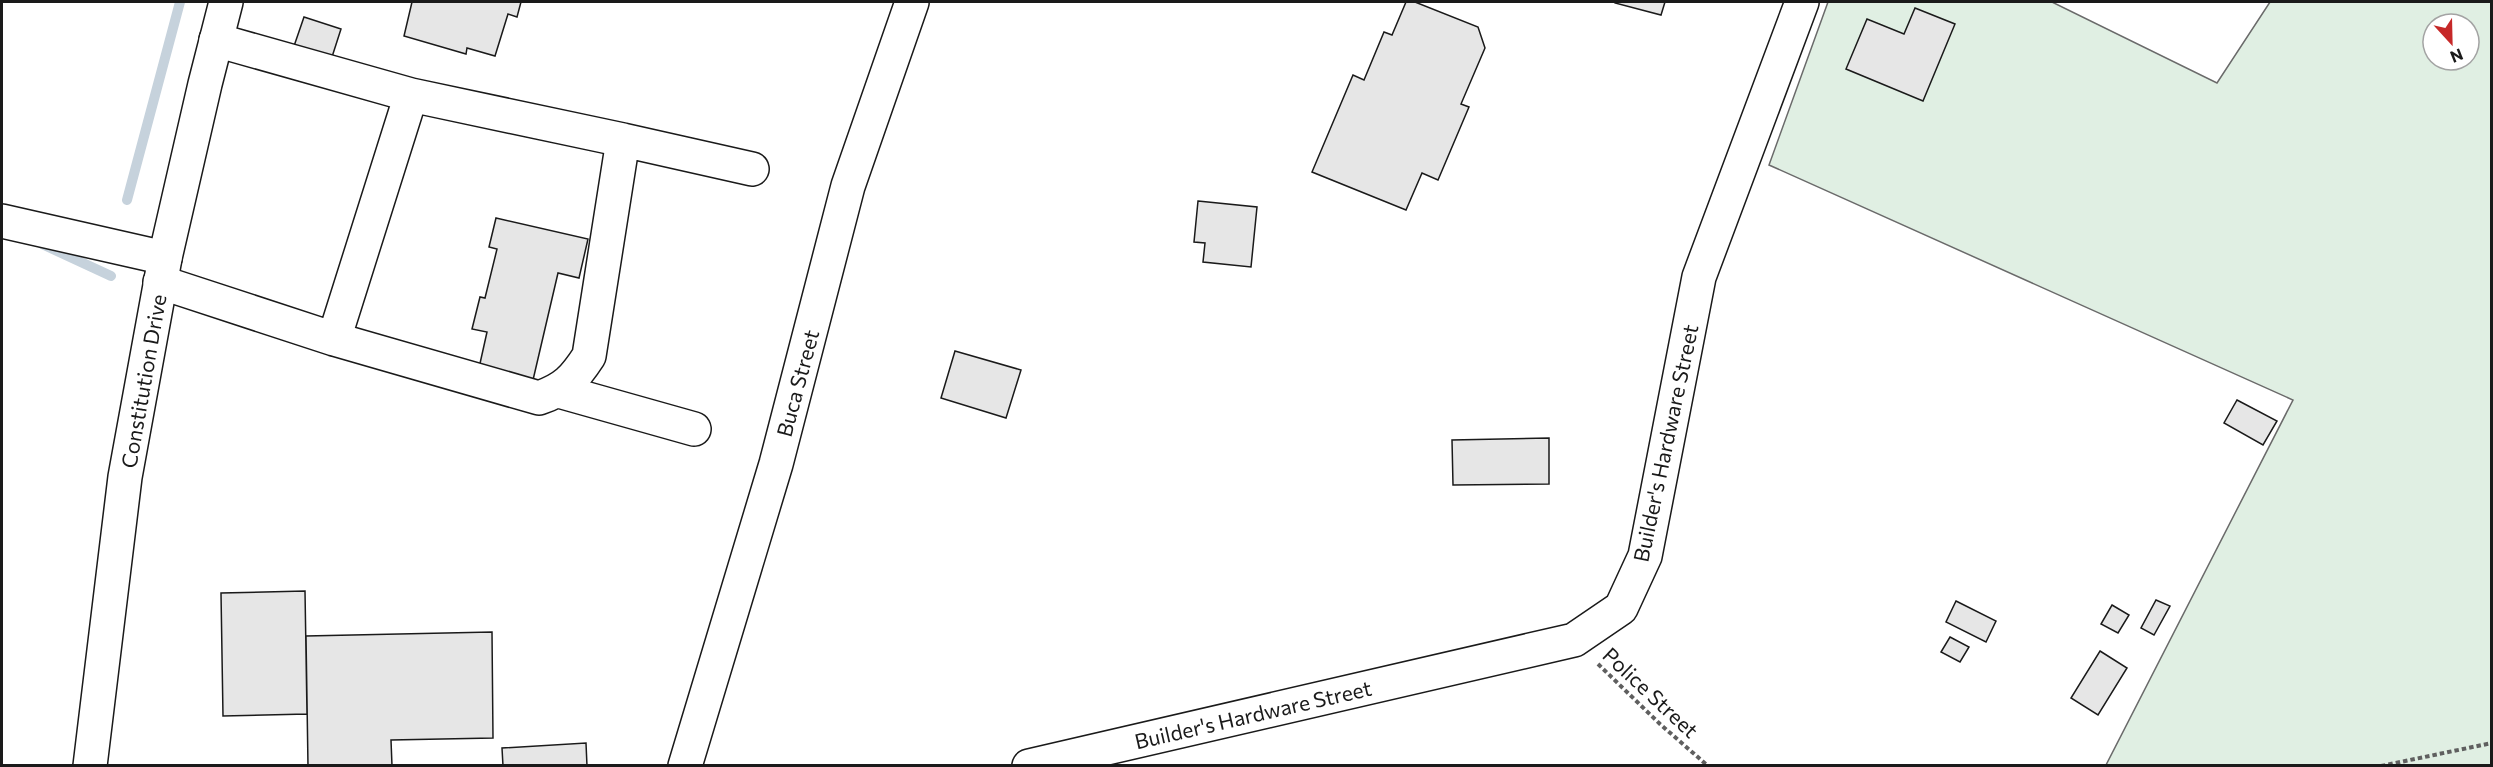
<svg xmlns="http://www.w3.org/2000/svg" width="2493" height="767" font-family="Commissioner,sans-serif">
<rect width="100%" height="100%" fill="#fff"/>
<path fill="#e0efe3" stroke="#6a6a6a" stroke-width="1.5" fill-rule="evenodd" d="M1828,2H2052L2217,83L2270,2H2491V765H2106L2293,400L1769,165ZM2433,24H2469V60H2433Z"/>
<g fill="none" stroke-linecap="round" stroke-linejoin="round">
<path stroke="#c6d2dc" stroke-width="10" d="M127,200L180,2
M42,244L111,276"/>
</g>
<path fill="#e6e6e6" stroke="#1a1a1a" stroke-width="1.5" d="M412,2H521L517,17L508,14L495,56L467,48L466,54L404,36Z
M1406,2H1415L1478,27L1485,48L1461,104L1469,107L1438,180L1422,173L1406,210L1312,172L1353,75L1364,80L1384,32L1392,35Z
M1615,2H1665L1661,15L1615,3Z
M1915,8L1955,24L1923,101L1846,69L1867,19L1904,34Z
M304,17L341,29L331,60L293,49Z
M1198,201L1257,207L1251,267L1203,262L1205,243L1194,242Z
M496,218L588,239L579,278L558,273L533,380L479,368L487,332L472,329L480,297L485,298L497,249L489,247Z
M955,351L1021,370L1006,418L941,398Z
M2237,400L2277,421L2263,445L2224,423Z
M1549,438V484L1453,485L1452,440Z
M305,591L307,714L223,716L221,593Z
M2156,600L2170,606L2154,635L2141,628Z
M1956,601L1996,621L1986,642L1946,622Z
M2112,605L2129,615L2118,633L2101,624Z
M492,632L493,738L391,740L392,766H308L306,636Z
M1950,637L1969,647L1960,662L1941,652Z
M2100,651L2127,668L2098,715L2071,698Z
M586,743L587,766H503L502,748Z"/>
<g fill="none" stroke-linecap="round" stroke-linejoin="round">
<defs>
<path id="minor" d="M216,40L411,95
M623,140L752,169
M2,221L165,258
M160,282L334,339L539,398C565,389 574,379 589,356L623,140L411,95L334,339
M559,391L694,429
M685,766L776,464L848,186L912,2
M1029,766L1574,640L1621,608L1645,556L1699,277L1802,2"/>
<path id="major" d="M90,766L125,477L165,258L205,84L226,2"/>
</defs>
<use href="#minor" stroke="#1a1a1a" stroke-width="36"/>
<use href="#major" stroke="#1a1a1a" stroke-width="36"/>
<path stroke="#5f5f5f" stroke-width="4" stroke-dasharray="4.5 3" stroke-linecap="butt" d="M1598,664L1660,724L1708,766
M2381,766L2492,743"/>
<use href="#minor" stroke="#fff" stroke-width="33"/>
<use href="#major" stroke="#fff" stroke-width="33"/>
</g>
<g text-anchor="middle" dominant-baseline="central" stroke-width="4.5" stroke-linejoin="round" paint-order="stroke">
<g font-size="21" fill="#1a1a1a" stroke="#fff">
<text transform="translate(143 381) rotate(-80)">Constitution Drive</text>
<text transform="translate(797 383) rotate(-75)">Buca Street</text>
<text transform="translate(1665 443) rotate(-78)">Builder's Hardware Street</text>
<text transform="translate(1651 692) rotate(43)">Police Street</text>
<text transform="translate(1253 714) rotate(-13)">Builder's Hardware Street</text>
</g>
</g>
<rect width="2493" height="767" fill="none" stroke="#1a1a1a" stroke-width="6"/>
<g transform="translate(2451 42) rotate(158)"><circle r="28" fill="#ffffff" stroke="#a3a3a3" stroke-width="1.5"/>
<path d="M0-4.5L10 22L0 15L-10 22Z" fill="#c62828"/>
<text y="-9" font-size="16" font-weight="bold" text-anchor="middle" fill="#1a1a1a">N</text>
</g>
</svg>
